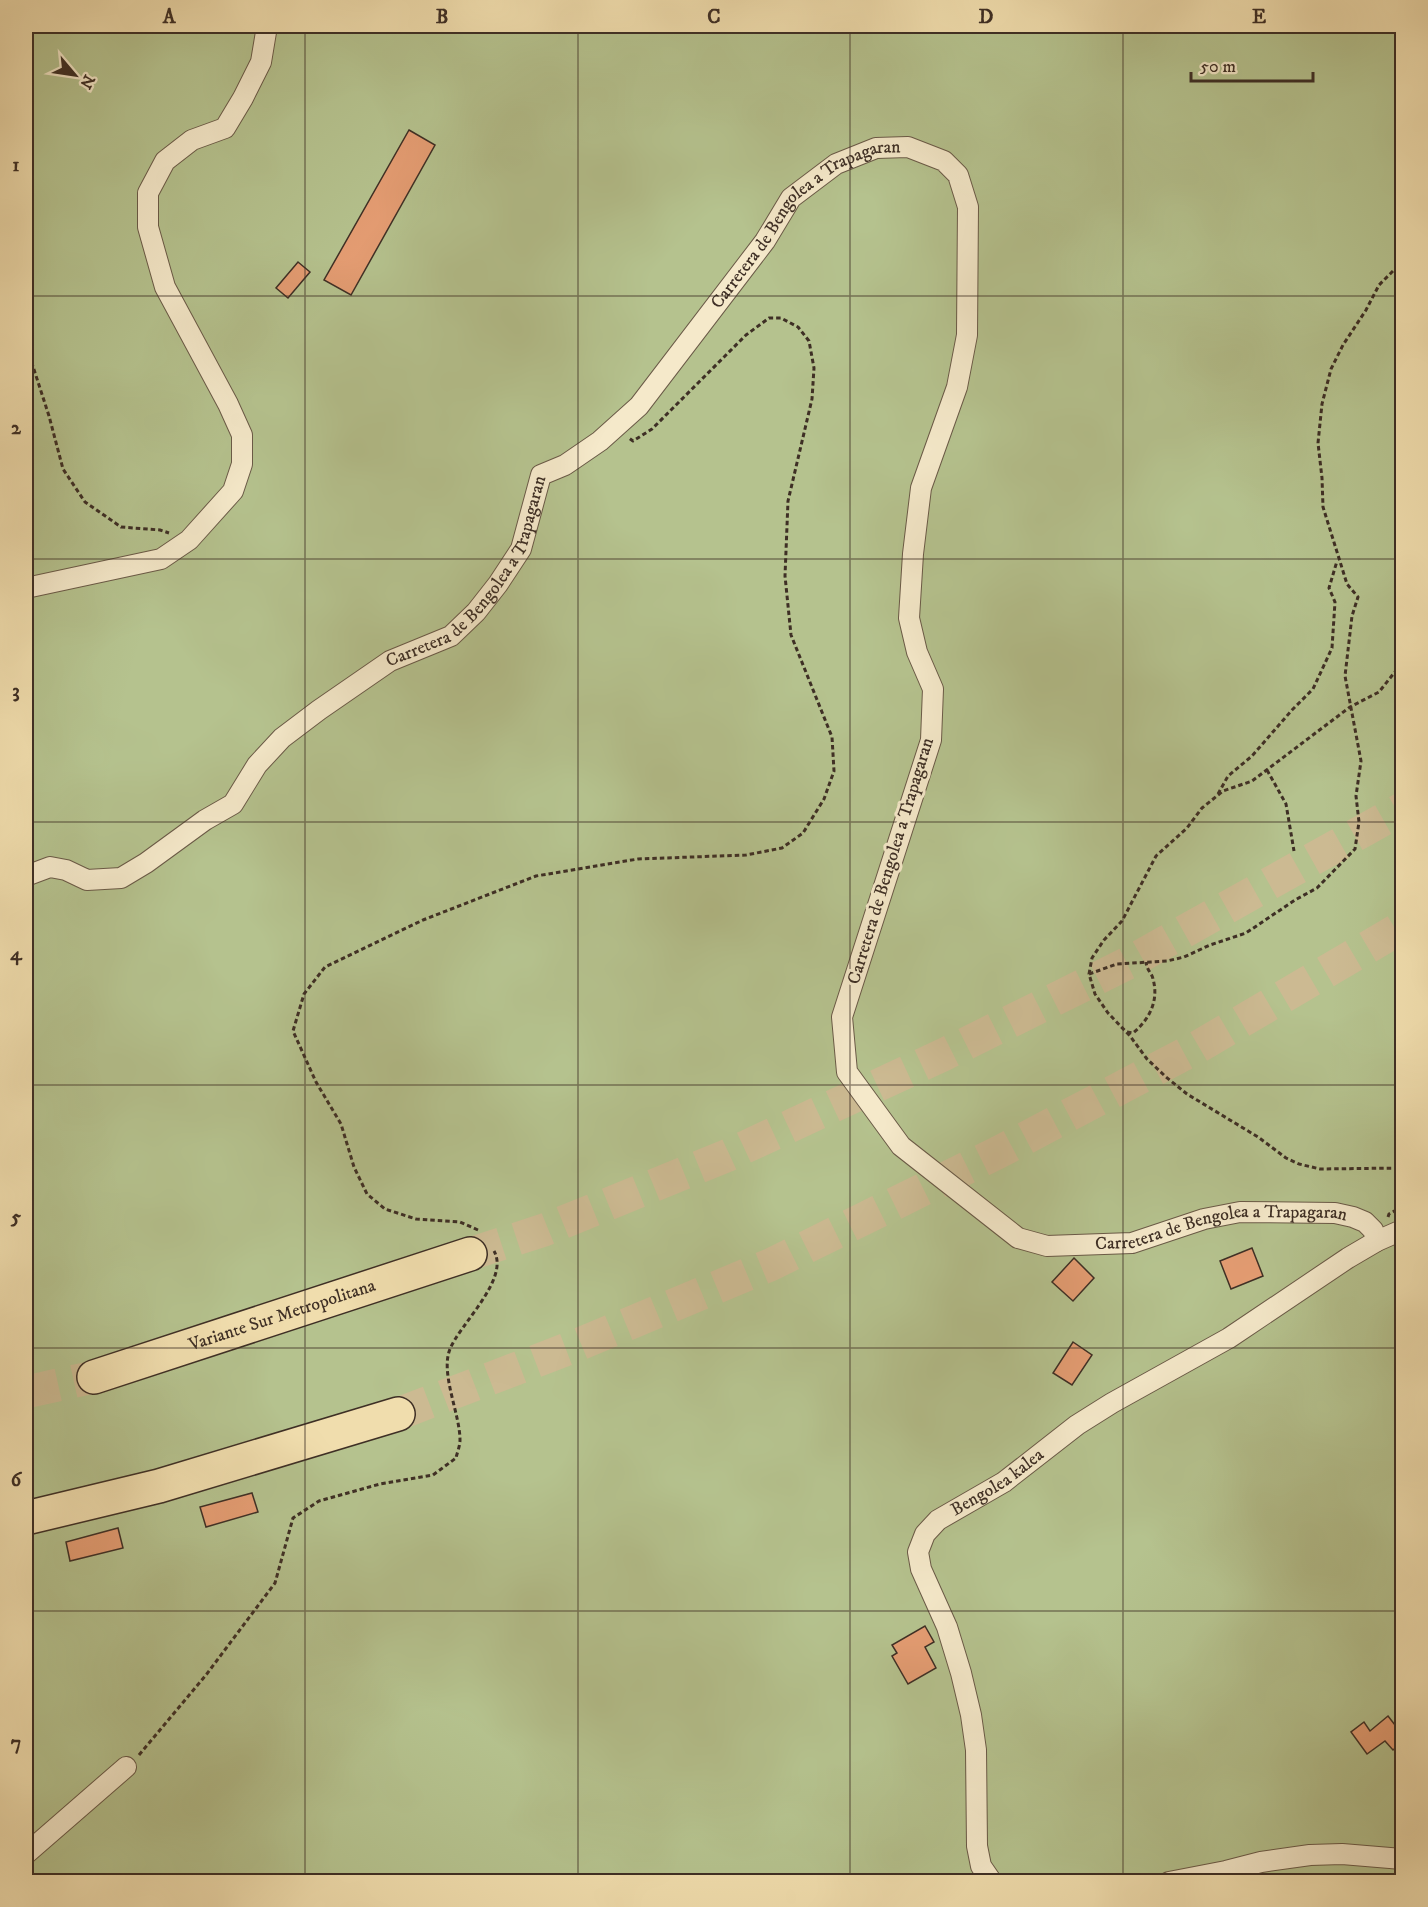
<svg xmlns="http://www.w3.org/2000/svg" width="1428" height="1907" font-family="'IM FELL DW Pica',serif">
<rect width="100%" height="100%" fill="#f0ddad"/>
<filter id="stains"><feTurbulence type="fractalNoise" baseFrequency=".00333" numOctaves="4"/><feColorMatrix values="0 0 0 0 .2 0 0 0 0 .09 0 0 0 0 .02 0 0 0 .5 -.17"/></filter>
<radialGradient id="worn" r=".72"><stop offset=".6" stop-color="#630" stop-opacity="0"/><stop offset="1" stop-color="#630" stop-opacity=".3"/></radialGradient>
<path fill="#b5c28e" stroke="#7a785a" stroke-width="1.5" d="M26,26H1402V1881H26V351H27L26,348Z"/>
<path fill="#e59d73" stroke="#3e2f25" stroke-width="1.5" d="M409,130L435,145L351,295L324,280Z
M298,262L310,272L288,298L276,288Z
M1252,1248L1263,1276L1231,1289L1220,1261Z
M1074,1258L1094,1278L1073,1301L1052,1282Z
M1073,1342L1092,1355L1072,1385L1053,1373Z
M252,1493L258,1512L206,1527L200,1507Z
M118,1528L123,1548L70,1561L66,1542Z
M925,1626L934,1642L925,1647L936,1668L908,1684L892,1656L897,1653L892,1645Z
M1388,1716L1402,1734V1742L1393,1750L1385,1741L1367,1754L1351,1732L1364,1722L1370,1731Z"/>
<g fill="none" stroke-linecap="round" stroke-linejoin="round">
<path stroke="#ccba92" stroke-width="33" stroke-dasharray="33 16" stroke-linecap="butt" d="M470,1254L544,1230L726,1156L945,1054L1128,963L1402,809
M26,1392L94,1377
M398,1414L570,1348L770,1265L999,1152L1196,1048L1402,927"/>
<defs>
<g id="street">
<path d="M26,588L161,559L189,540L233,491L242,464V435L228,404L165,287L148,227V193L165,161L192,140L225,128L243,98L261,62L267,26"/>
<path id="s1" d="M26,876L50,867L66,870L87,880L121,878L146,863L205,820L233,804L257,765L282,738L319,710L390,661L451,636L476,612L498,584L521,549L541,475L565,465L600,441L639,406L765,241L791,198L836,164L876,148L908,147L944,161L958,175L968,207L967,335L957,387L921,488L913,554L909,618L917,652L933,689L931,740L842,1017L847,1072L901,1146L1018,1238L1047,1246L1132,1243L1204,1219L1240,1212L1335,1213L1353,1217L1365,1222L1373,1230L1377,1241"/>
<path d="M26,1854L126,1767"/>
<path id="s2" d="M992,1882L981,1866L977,1846L976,1750L971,1715L961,1673L947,1627L921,1569L918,1552L925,1534L938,1520L1004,1482L1077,1425L1112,1403L1229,1338L1348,1258L1377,1241L1402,1230"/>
<path d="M1169,1882L1226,1871L1261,1862L1310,1855L1342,1854L1402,1859"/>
</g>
<g id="highway">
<path id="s3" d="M94,1377L470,1254"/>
<path d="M26,1518L159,1486L398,1414"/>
</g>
</defs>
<use href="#street" stroke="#6a5a47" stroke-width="22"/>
<use href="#highway" stroke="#3e2f25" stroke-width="36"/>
<path stroke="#3e2f25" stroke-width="3" stroke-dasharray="4.5 3" stroke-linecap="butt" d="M26,348L28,351L49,416L63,469L85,502L121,527L160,530L169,533
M1402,663L1379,692L1350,707L1252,781L1223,791L1202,808L1187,828L1156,856L1122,921L1104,940L1092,958L1089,974L1095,994L1108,1013L1130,1036L1147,1059L1166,1077L1187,1094L1258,1137L1286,1158L1299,1164L1320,1169L1402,1168
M1267,770L1286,804L1294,851
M1218,794L1228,776L1252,756L1292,710L1313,689L1332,648L1335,602L1329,588L1337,561
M1089,974L1117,964L1167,961L1184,957L1210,945L1246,933L1295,900L1317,888L1355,849L1359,822L1356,796L1361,761L1345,676L1352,616L1358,597L1347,584L1323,507L1322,478L1318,443L1322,404L1331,369L1343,345L1366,310L1379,285L1402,262
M1127,1032L1133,1033C1150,1019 1159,1000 1153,979C1152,973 1147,971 1146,962
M1388,1217L1389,1214L1402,1207
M478,1230L460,1222L416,1219L385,1209L367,1194L354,1167L341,1124L316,1082L293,1031L304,994L325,967L423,920L536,876L638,859L746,855L782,848L803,833L824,799L834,771L832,737L791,635L785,576L788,501L812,399L814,368L809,341L798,327L781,318H769L746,335L652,429L633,441L629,438
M139,1755L206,1675L275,1583L293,1518L319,1501L380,1484L433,1475L456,1458C457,1453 460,1446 460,1440C460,1414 440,1373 450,1349C460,1324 510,1279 494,1251"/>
<use href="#street" stroke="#f5e9ca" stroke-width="20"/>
<use href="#highway" stroke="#f0ddad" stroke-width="33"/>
</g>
<path fill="none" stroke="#3e2f25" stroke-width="1.5" stroke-opacity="0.55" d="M305,26V1882M578,26V1882M850,26V1882M1123,26V1882M26,296H1402M26,559H1402M26,822H1402M26,1085H1402M26,1348H1402M26,1611H1402"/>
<g text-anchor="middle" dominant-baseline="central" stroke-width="6" stroke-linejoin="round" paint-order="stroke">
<g font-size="18" fill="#3e2f25" stroke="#f5e9ca">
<text stroke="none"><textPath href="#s1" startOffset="1078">Carretera de Bengolea a Trapagaran</textPath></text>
<text stroke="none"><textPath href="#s1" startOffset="574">Carretera de Bengolea a Trapagaran</textPath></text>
<text transform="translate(891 861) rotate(-73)">Carretera de Bengolea a Trapagaran</text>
<text stroke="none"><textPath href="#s1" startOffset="2644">Carretera de Bengolea a Trapagaran</textPath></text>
<text stroke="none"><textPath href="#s3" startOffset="198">Variante Sur Metropolitana</textPath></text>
<text stroke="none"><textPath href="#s2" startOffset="452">Bengolea kalea</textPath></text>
</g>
</g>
<rect width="1428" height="1907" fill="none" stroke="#f0ddad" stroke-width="66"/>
<g transform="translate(75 75) rotate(119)" stroke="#f5e9ca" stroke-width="4.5" paint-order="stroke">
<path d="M0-4.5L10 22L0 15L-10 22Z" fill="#3e2f25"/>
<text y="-9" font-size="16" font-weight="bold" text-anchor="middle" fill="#3e2f25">N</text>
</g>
<path d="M1191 72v9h122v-9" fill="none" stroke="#3e2f25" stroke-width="3"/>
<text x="1200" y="72" font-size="18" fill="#3e2f25" stroke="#f5e9ca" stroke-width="4.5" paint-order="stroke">50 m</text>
<rect x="33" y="33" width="1362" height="1841" fill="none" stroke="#3e2f25" stroke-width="2"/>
<g font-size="20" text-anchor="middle" font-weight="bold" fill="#3e2f25">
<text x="169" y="23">A</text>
<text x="442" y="23">B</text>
<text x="714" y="23">C</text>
<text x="986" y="23">D</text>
<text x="1259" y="23">E</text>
<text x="16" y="171">1</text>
<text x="16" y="434">2</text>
<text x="16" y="697">3</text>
<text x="16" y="960">4</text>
<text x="16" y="1223">5</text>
<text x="16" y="1486">6</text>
<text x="16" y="1749">7</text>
</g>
<rect width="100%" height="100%" filter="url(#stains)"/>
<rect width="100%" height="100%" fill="url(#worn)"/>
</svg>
